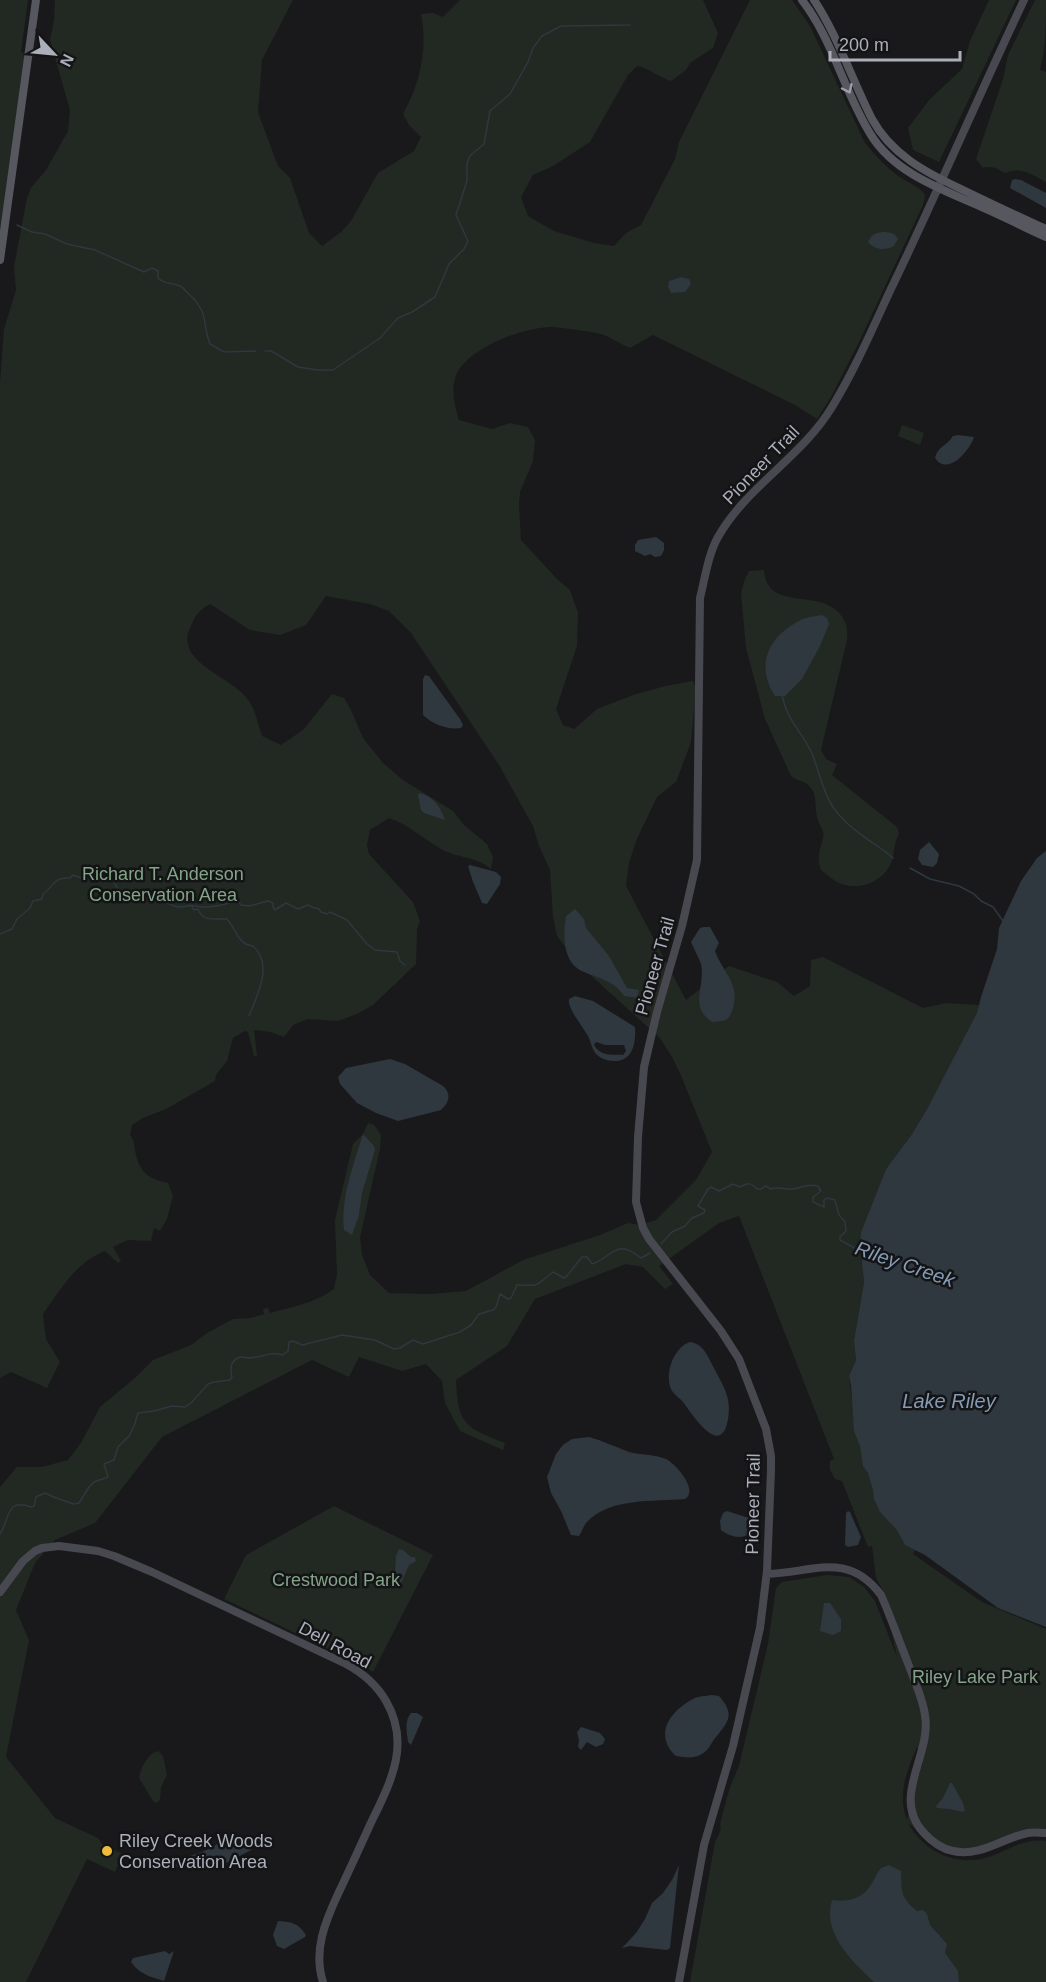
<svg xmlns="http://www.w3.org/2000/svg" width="1046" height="1982" font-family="Helvetica,sans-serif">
<rect width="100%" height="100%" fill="#19191b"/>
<path fill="#212922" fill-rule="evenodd" d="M0,0H28L21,52L28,55L0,263Z
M55,0H293L262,60L258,112L278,166L290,178L309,233L322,246L341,232L351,221L378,173L414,151L421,137L409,125L403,114C420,84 428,48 421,14L433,13L443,17L460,0H703L718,33L713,48L690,63L686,70L671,81C658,77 649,68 637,66L628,75L590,142L553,166L533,175L521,197L528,216L554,231L594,243L614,246L626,233L641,225L675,159L679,142L750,0H792L810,26L865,143C875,155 885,166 897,175C906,182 919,186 925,195L923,205L860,340L831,397L817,419L795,405L653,335L630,348C620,344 611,337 601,334C593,332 559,327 551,327C523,327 462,350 455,379C451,393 455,407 459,420L492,429L510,423L528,427L535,440L533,461L520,492L519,504L521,540L557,579L570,590L578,613L577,646L556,709L563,725L574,729L597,709L636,694L666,686L693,681L696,688L691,742L676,782L657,797L636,841L629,863L626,886L686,1000L729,966L777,982L794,996L810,986L811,960L823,957L923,1008L946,1003L979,1005L978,1013L927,1109L912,1134L886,1169L861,1232L860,1246L864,1282L854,1341L856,1360L849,1376L854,1419L905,1545L915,1550L913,1554L982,1602L1046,1629V1830L985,1849L944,1848L908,1823C925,1853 958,1868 992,1856C1009,1849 1026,1838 1046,1841V1982H690L715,1842C718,1836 722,1831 720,1824L730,1787L739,1766L768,1644L776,1588L782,1582L827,1575L849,1577L864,1587L875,1601L897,1657L883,1591L876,1578L872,1546L868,1547L842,1481L835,1479L830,1470V1461L834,1459L739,1216L719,1223L659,1266L673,1284L665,1289L643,1267L626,1264L535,1299L507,1346L456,1380C458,1425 465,1427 505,1443L503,1450L460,1431L445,1403L442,1381L426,1364L402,1371L359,1357L349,1377L312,1360L162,1437L95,1523L55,1540L35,1563L16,1610L29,1640L6,1757L55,1818L98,1838L102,1844L123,1854L115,1872L87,1859L26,1982H0V1487L17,1467H42L68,1460L81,1443L100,1407L136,1377L153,1360L191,1345L207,1333L233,1319L251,1318L264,1314L263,1309L268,1308L270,1313C292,1307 315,1303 334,1289L337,1274L335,1220L353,1144L363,1134L368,1123L374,1125L381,1135L380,1149L360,1237L362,1255L370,1275L389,1293L431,1294L466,1291L523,1260L600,1235L628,1223L640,1225L656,1220L696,1180L712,1152L680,1073L672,1057L660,1038L577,963L557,936L553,917L550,870L539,846L533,826L499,765L411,633L389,611L370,604L326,596L306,625L280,635L250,630L210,604C197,612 196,615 190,628C174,663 234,677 249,701C256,711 258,725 262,736L281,745L303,730L332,694L344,698L350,708L363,738L383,763L403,780L453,811L464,825L487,844L493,857L491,869C477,857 459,858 443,850C424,840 410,825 389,818L370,830L367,845L369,854L413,902L420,921L417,929L416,964L373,1005L357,1014L338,1021L307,1019L293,1025L284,1037L271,1032L254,1030L257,1056H254L248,1032L245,1031L233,1038L227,1061L216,1075L215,1081L166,1109L143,1118L132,1125L130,1135C135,1141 134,1147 136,1155C141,1174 150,1179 168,1183L173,1196L167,1219L160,1231L154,1228L151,1241L128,1240L113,1247L121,1261L118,1263L105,1251C74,1264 62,1288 43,1314L46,1339L60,1362L47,1388L11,1372L0,1378V383L4,329L16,290L14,267L27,198L31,188L46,170L68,131L70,110L50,40L54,20ZM917,1747L920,1759L907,1820C897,1796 907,1769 917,1747Z
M989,0H1016L939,162L913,150L908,128L929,100L962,69L970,41Z
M1035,0H1046C1046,24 1046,47 1040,70L1046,72V182C1032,175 1021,166 1005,173C997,169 993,165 983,168L976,159L1003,79L1008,55Z
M902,425L924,433L920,445L898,436Z
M764,570C767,616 828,583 845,622C848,627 847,634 847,640L821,750L826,759L837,764L832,775L897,827L899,834C893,845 895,851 892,861C885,880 863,890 845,885C836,883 828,876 821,870C816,857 820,851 823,838C825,831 820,827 818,820C814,810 818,798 811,788C805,780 798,782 791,776L765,719L746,648L741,593L745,579L749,571Z
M334,1506L433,1555L373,1672L358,1663L224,1599L246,1555Z
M158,1751L163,1756L167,1775L161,1787L160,1800L156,1803L153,1801L139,1778C141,1768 147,1754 158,1751Z"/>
<path fill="#2f373f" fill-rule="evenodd" d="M1015,179L1021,180L1046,193V208L1010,188L1012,180Z
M883,232C890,232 895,233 898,239L894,246C885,251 874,250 868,242C872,234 875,233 883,232Z
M681,277L689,279L691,284L685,292L671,293L668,287L669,281Z
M958,435L974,437C970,450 948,477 935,458C937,447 948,445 953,436Z
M656,537L664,543V550L661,556L655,557L650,554L645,556L635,551V545L638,540Z
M822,615L827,618L829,624L820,646L802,679L785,696H775C754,664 770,634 803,619C808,617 816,616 822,615Z
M425,675L429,676L460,719L463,725L461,728C448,730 432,724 423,715V679Z
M419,793C434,796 441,808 445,820L424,813L421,810L418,795Z
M929,842L939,854L937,863L933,867L922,865L918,859L920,850Z
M1046,851V1627L998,1608L925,1555L905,1545L897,1530L880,1512L874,1499L873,1490L868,1473L863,1466L860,1446L854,1431L851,1385L849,1376L856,1360L854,1341L864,1282L860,1246L861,1232L886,1169L912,1134L927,1109L977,1013L981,997L997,949L999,928L1021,881L1037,858Z
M470,865L496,872L501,877L500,884L487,904L482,903L473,882L468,866Z
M575,909L584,919L586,928L609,956L627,988L639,990L637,998L624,996C615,981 598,978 584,972C562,963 563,935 566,916Z
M704,927H710L719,943L715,951C723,973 740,983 733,1008C729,1021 726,1021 712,1022C688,1006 706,985 701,964C699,958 694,949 691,942L700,928Z
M575,996L593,1001L635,1027C636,1043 633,1062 613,1061C607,1061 600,1058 596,1054C592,1049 591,1042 588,1036C583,1027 567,1008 569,999ZM596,1042L605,1045H624L626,1051L623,1055C612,1054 601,1057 594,1045Z
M390,1059L405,1064L443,1086C452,1094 449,1103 441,1110L398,1121L376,1113L357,1103L340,1084L338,1077L346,1068Z
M363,1134L374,1146L375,1150L362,1193L359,1215L352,1235L344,1230C340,1198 354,1164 363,1134Z
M690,1342C704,1344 708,1357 714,1368C723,1386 732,1397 728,1419C721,1460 692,1414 683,1402C680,1398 673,1394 671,1389C664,1374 674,1347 690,1342Z
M589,1437C603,1441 616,1447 629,1452C641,1455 654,1454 666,1459C676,1464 699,1490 685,1499C654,1502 609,1497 586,1523C583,1527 582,1532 579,1536L571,1535L561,1511L551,1493L547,1477L556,1454L563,1445L572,1439Z
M727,1511L752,1519L754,1523L749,1534C740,1540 729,1536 721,1530L720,1521L723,1513Z
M848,1511L850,1512L861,1537L858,1545L848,1547L845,1545L846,1513Z
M399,1549L403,1550L411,1557H415L416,1561L409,1565L400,1586H391L395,1575L396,1556Z
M824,1603H830L841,1619V1631L833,1635L820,1631Z
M712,1695L719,1696C735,1714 729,1721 716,1737C710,1744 709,1751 700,1755C693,1759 684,1757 676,1756C653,1735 670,1711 693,1699C698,1696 706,1696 712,1695Z
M411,1713H417L423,1717L411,1745L408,1742C407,1732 404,1721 411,1713Z
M581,1727L600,1733L605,1739L603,1744L596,1747L587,1742L581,1750L578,1747L579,1740L577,1732Z
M950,1783H952L963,1803L965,1811L962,1812L950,1809L937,1808L936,1806L943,1798Z
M231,1834L233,1839H240L252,1847L251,1850L217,1868L196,1866L166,1867L164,1864L166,1862C181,1858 217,1851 223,1837Z
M679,1865L670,1948L667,1950L630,1946L622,1948L636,1933L645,1919L652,1903L663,1893L672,1880Z
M889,1865L901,1871C902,1892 900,1897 917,1911L923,1910L927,1914L930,1925L947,1944L945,1953L958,1971L959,1982H874C852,1961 822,1934 832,1900C845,1902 859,1900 868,1889C873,1883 876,1874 881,1868Z
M278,1921C293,1922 298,1923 306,1935L305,1937L284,1949L277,1946L273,1935Z
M165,1951L169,1954L174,1951L164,1981C151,1977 139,1974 131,1962L133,1958Z"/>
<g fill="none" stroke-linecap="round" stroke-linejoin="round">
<path stroke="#2f373f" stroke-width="1.5" d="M17,225L32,232L45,234L67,244L95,250L144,272L152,268L158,271V278C165,285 172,282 180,286C184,288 187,293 191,296C209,314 202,323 210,344L224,352L256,351
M265,351H271L283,358L298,367L318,370H333L380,338L398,318L412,312L435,297L449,264L464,249L468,241L456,215L467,181V163L470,156L484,144L490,111L510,94L528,62L533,48L542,36L561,26L630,25
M782,695C787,722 804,733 813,756C821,777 825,802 842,818C856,834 877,844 893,858
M910,868L930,879L959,886L974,894L981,901L993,907L1003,921
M192,907L194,910L198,909C203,923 216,918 227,919C237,930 237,944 253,946C274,965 257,995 249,1016
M0,934L12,929L17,919L30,908L33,901L42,899L43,894C55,886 52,877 70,878L73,875L84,879L101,872L110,875L118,889L123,893C142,888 159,900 174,906C180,908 183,907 187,906C193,904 196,907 201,907C213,908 226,904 238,901L241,905L249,906L268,901L273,903V907L275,910L286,903L298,909L308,905L312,907L319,909L321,912L327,914L330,912L347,920L367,944L375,950L397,952L400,961L405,965
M661,1244L672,1232L685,1226L692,1218L704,1213L705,1210L698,1206L708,1189L711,1187L719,1191L733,1184L740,1187C748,1183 750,1182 757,1189H761L766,1186L771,1189C779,1186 785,1190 792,1189C802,1188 807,1183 818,1186L821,1191L813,1197V1202L824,1207V1200L827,1198L835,1200L839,1215L845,1222L846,1231L840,1237V1240L862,1252
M0,1534C10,1518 6,1498 31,1507L34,1506L36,1497L45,1493C55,1498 64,1501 74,1504L79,1503L89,1487L94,1482L108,1477L104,1464L114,1460L118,1447L129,1436L134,1426L138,1413L154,1411L172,1406L185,1407L192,1402L208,1384L214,1382L230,1380L232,1377C230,1368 230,1361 240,1357C243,1357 247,1358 250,1358C263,1357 270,1351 283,1355L288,1351L289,1342L293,1341L302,1345L342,1335L375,1340L394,1349L400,1348L413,1340L423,1344L460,1332L471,1325L479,1314L493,1310L496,1307L500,1294L508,1299L511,1298L517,1285C543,1286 534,1286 553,1272L564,1278L566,1277L582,1257H587L592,1264C613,1257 616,1237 641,1258L650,1253"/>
<path stroke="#484950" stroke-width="8" d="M767,1574C812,1573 847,1550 881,1595C892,1620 901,1646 911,1671C916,1685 923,1700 925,1715C932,1755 891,1796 923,1832C931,1841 942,1849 953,1851C981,1857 1002,1838 1028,1833C1034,1832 1040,1833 1046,1833
M0,1592L23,1561L35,1551L42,1548L59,1546L98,1551L114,1556L152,1572L346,1664C363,1673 376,1684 386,1701C412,1746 389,1785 369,1827C359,1849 349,1871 338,1894C325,1922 313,1951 323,1982
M679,1982L704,1845L733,1746L760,1628L767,1571L771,1470V1456L766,1429L739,1359L721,1331L649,1239L643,1228L636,1202L638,1137L644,1067L657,1012L682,926L697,860L700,598C705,578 708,555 718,537C747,486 802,457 832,407C854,371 871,332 889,293C936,196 978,97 1024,0"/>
<path stroke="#56575f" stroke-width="8" d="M802,0C833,40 844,92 871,135C895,174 944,190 984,208C1005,217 1025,228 1046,237
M814,0C838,36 852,80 872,119C891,154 925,172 959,188C988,202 1017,216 1046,229
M0,260L36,0"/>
</g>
<defs><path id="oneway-chevron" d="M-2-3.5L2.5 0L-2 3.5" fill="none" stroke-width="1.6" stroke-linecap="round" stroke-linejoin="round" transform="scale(1.5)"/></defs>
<use stroke="#9a9da8" href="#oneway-chevron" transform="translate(848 89) rotate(65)"/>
<circle fill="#eebc3d" stroke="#141416" stroke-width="2" cx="107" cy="1851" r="6"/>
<g text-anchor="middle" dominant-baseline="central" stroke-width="5" stroke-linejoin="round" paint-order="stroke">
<g font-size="18" fill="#abafba" stroke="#141416">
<text transform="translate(761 465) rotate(-46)">Pioneer Trail</text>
<text transform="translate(655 966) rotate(-74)">Pioneer Trail</text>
<text transform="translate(753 1504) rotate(-89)">Pioneer Trail</text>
<text transform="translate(335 1645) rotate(28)">Dell Road</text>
</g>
<g font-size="18" fill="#83a487" stroke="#141416">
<text x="163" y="874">Richard T. Anderson<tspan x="163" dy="21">Conservation Area</tspan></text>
<text x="336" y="1580">Crestwood Park</text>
<text x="975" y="1677">Riley Lake Park</text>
</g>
<g font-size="18" fill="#abafba" stroke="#141416" text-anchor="start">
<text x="119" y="1841">Riley Creek Woods<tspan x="119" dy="21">Conservation Area</tspan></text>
</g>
<g font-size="20" font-style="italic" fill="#839bb4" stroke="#141416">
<text transform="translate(905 1264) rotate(19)">Riley Creek</text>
<text x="949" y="1401">Lake Riley</text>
</g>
</g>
<g transform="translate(54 54) rotate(116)" stroke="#141416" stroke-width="4.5" paint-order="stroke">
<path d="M0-4.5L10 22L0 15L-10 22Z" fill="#abafba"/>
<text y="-9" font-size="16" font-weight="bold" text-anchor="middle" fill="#abafba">N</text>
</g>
<path d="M830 51v9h130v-9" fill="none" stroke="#abafba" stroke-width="3"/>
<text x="839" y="51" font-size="18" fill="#abafba" stroke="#141416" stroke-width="4.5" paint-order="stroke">200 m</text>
</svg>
